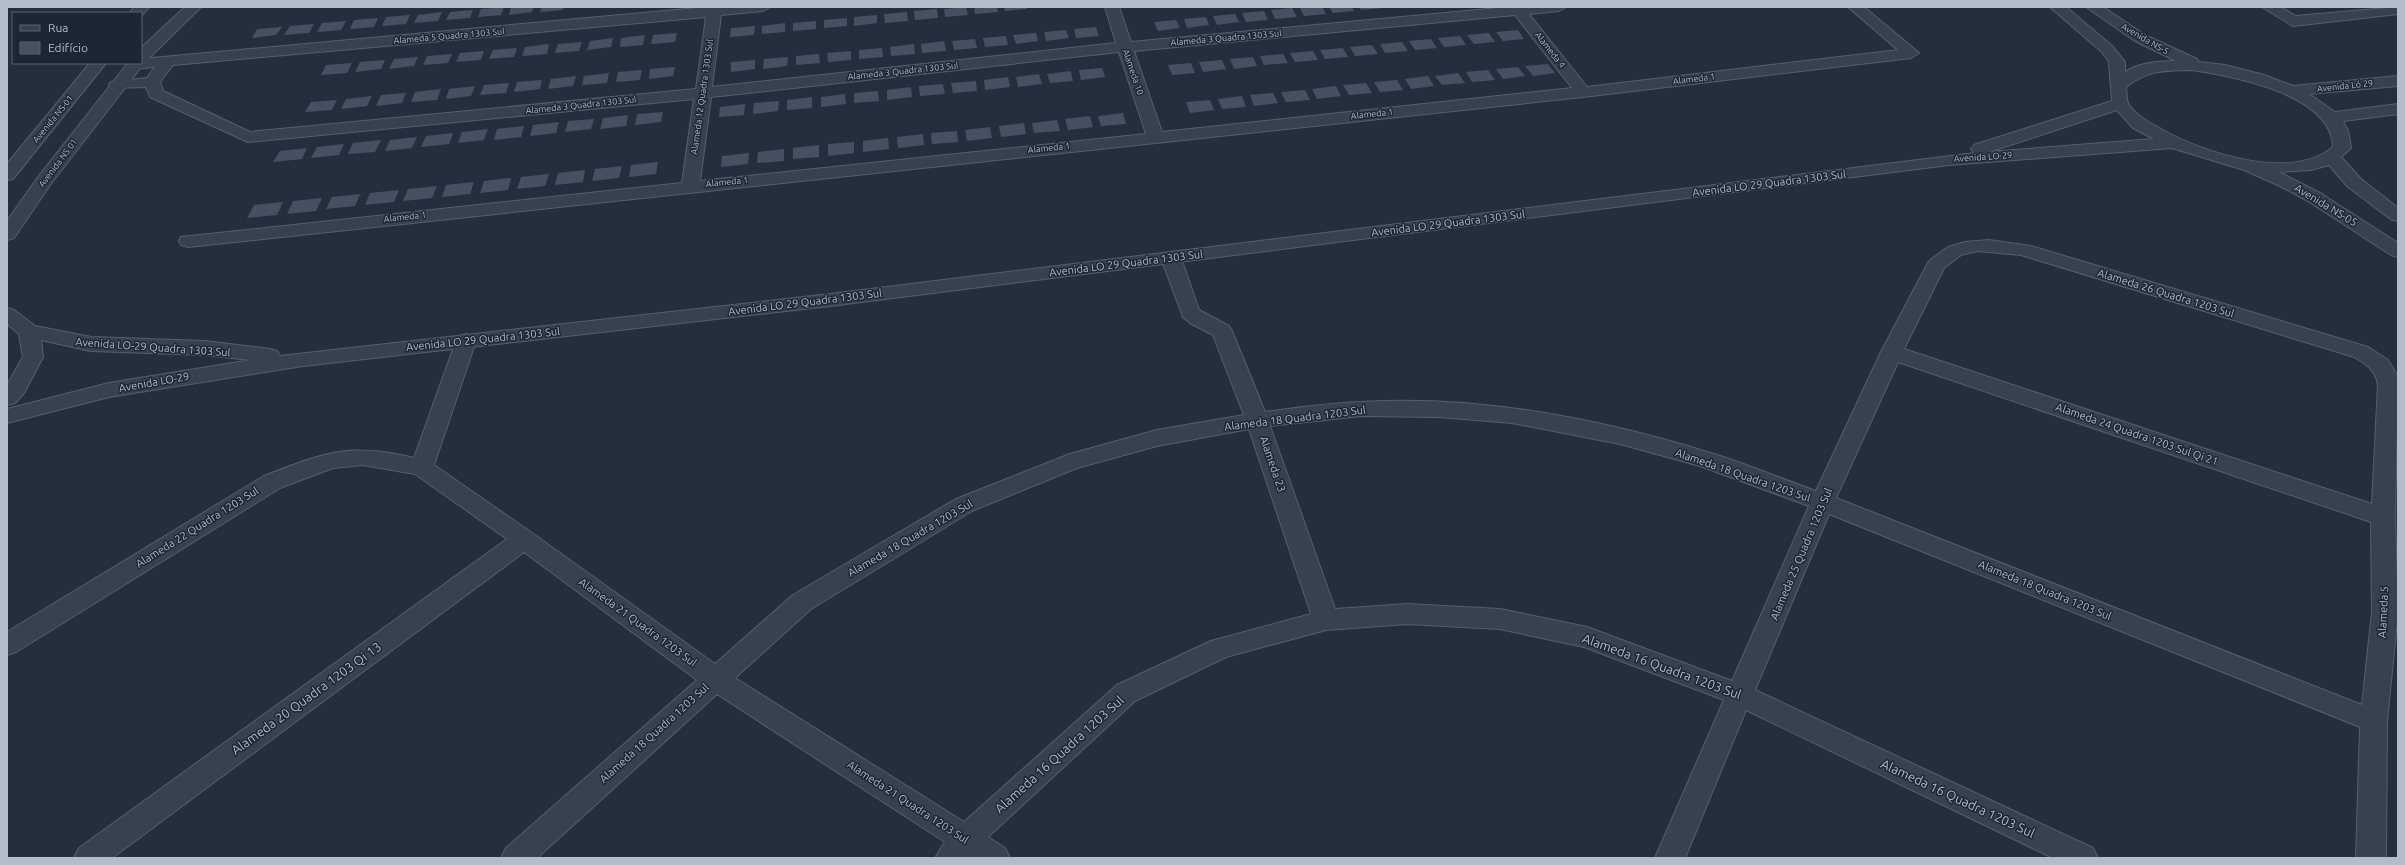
<svg xmlns="http://www.w3.org/2000/svg" width="2405" height="865" font-family="Ubuntu,sans-serif">
<rect width="100%" height="100%" fill="#242f3e"/>
<path fill="#455162" d="M504,7L501,15L478,17L481,9Z
M511,7H534L532,12L509,15Z
M542,7H564L563,10L540,12Z
M966,7L968,15L945,17L944,9Z
M974,7H997L998,12L975,14Z
M1004,7H1027V9L1005,11Z
M1322,7L1326,14L1304,16L1300,8Z
M1329,7H1352L1354,11L1333,13Z
M1359,7H1382L1383,8L1361,10Z
M1292,8L1297,17L1275,19L1271,10Z
M937,9L938,18L915,20L914,11Z
M473,10L470,18L446,20L450,12Z
M1264,11L1268,20L1246,22L1242,13Z
M442,12L438,21L414,23L418,15Z
M907,12L908,21L885,23L884,14Z
M1235,14L1239,22L1217,25L1213,16Z
M410,15L406,24L382,26L386,17Z
M877,15V23L854,26V17Z
M1206,17L1209,25L1187,28L1184,19Z
M378,18L374,27L350,29L354,20Z
M847,18V26L824,28V20Z
M1176,20L1180,28L1158,31L1154,22Z
M346,21L341,30L317,32L322,23Z
M816,21V29L793,31V23Z
M785,23V32L762,34V26Z
M314,24L309,33L284,35L290,26Z
M755,26L754,35L730,37L731,28Z
M282,27L276,35L252,38L257,29Z
M1096,27L1099,36L1076,38L1074,29Z
M1066,30L1069,38L1046,41L1044,32Z
M1518,30L1524,39L1503,41L1496,32Z
M677,33L675,42L651,44L653,35Z
M1036,33L1038,41L1016,44L1013,35Z
M1489,33L1495,42L1474,44L1467,35Z
M645,35L643,45L620,47L621,38Z
M1006,36L1008,45L985,47L983,38Z
M1460,36L1466,45L1444,47L1438,38Z
M613,38L611,47L587,50L590,41Z
M975,39L977,48L954,50L952,41Z
M1431,39L1437,48L1415,50L1409,41Z
M944,41L946,51L922,53L921,44Z
M582,42L579,51L555,53L558,44Z
M1402,42L1408,51L1385,53L1380,44Z
M549,44L547,54L522,56L525,47Z
M914,44L915,54L891,56L890,47Z
M1372,45L1378,54L1355,56L1350,47Z
M517,48L514,57L489,59L493,50Z
M882,48L883,57L859,59V50Z
M1343,48L1348,57L1325,59L1320,50Z
M484,51L481,60L456,62L460,53Z
M851,51V60L828,62L827,53Z
M1313,51L1318,60L1295,62L1290,53Z
M452,54L448,63L423,65L427,56Z
M819,54L820,63L796,65V56Z
M1283,54L1288,63L1264,65L1260,56Z
M418,57L414,66L389,69L394,59Z
M788,57L787,66L763,69L764,59Z
M1253,57L1257,66L1234,69L1230,59Z
M385,60L381,69L355,72L360,62Z
M755,60V69L731,72V62Z
M1222,60L1226,69L1203,72L1199,62Z
M352,63L347,73L321,75L326,65Z
M1191,63L1195,73L1172,75L1168,65Z
M1548,64L1555,73L1533,76L1525,66Z
M675,67L673,76L649,79L650,69Z
M1518,67L1525,76L1503,79L1496,69Z
M1102,68L1105,77L1081,80L1079,70Z
M642,70L640,80L616,82L618,72Z
M1488,70L1495,80L1472,82L1466,72Z
M1071,71L1073,81L1050,83L1047,74Z
M609,73L607,83L582,85L584,76Z
M1458,73L1465,83L1442,85L1435,76Z
M1039,74L1042,84L1018,87L1016,77Z
M576,76L573,86L548,89L551,79Z
M1428,76L1434,86L1411,89L1405,79Z
M1008,77L1010,87L985,90L984,80Z
M542,80L540,89L514,92L517,82Z
M1397,80L1403,90L1380,92L1374,82Z
M976,81L977,91L953,93L951,83Z
M509,83L506,93L480,95L484,85Z
M1366,83L1372,93L1349,95L1343,85Z
M943,84L945,94L920,96L919,86Z
M475,86L471,96L446,99L449,89Z
M1336,86L1341,96L1317,99L1312,89Z
M911,87L912,97L887,100V90Z
M441,89L437,100L411,102L415,92Z
M1305,90L1310,100L1286,102L1281,92Z
M878,91L879,101L854,103V93Z
M406,93L402,103L376,106L381,95Z
M1273,93L1278,103L1254,106L1250,95Z
M845,94L846,104L821,107V97Z
M372,96L367,106L341,109L346,99Z
M1242,96L1246,107L1222,109L1218,99Z
M812,97V108L787,110V100Z
M337,100L332,110L305,112L311,102Z
M1210,100L1214,110L1190,113L1186,102Z
M779,101L778,111L753,114L754,103Z
M745,104L744,115L719,117L720,107Z
M663,112L661,122L635,125L637,114Z
M1123,113L1126,124L1101,126L1098,116Z
M628,115L626,126L600,129L603,118Z
M1090,116L1093,127L1068,130L1065,119Z
M594,119L591,129L565,132L568,121Z
M1057,120L1060,131L1034,133L1032,123Z
M559,122L556,133L530,136L533,125Z
M1024,123L1026,134L1001,137L999,126Z
M524,126L521,137L494,140L497,129Z
M990,127L992,138L967,141L965,130Z
M488,129L484,140L458,143L462,132Z
M957,131L958,142L932,144L931,133Z
M453,133L449,144L421,147L426,136Z
M923,134L924,145L898,148L897,137Z
M417,137L412,148L385,151L390,140Z
M888,138L889,149L863,152V141Z
M381,140L375,152L348,154L353,143Z
M854,142V153L828,156V144Z
M344,144L339,155L311,158L317,147Z
M819,145V157L793,159V148Z
M307,148L302,159L273,162L280,151Z
M784,149V161L757,163L758,152Z
M749,153L748,164L721,167L722,156Z
M658,162L656,174L629,177L631,165Z
M622,166L619,178L592,181L595,169Z
M585,170L583,182L555,185L558,173Z
M549,174L545,186L517,189L521,177Z
M511,178L508,190L480,193L484,181Z
M474,182L470,194L442,197L446,185Z
M437,186L432,198L403,201L408,189Z
M399,190L394,202L365,205L370,193Z
M360,194L355,206L326,209L332,197Z
M322,198L316,211L287,214L293,201Z
M283,202L277,215L247,218L254,205Z"/>
<g fill="none" stroke-linecap="round" stroke-linejoin="round">
<defs>
<path id="minor" d="M708,7H770L763,11L721,15L712,87L1116,43L1105,7H1119L1131,42L1509,7H1566L1559,11L1529,14L1587,87L1898,50L1848,7H1864L1919,53L1911,58L1583,97L188,247L181,245L179,241L181,237L682,183L694,99L248,142L150,97L146,87L111,88L109,85L111,82L147,78L155,67L134,69L126,64L141,63V59ZM1515,15L1572,88L1162,132L1134,51ZM706,17L696,89L250,132L163,91L160,82L173,65ZM1119,52L1146,134L700,181L711,97Z
M2262,7H2280L2296,16L2398,7V14L2293,26Z
M1989,240L2031,246L2368,347L2388,360L2398,377L2395,517L2398,612L2387,721L2386,858H2356L2360,727L1829,514L1755,690L2093,848L2098,858H2053L1746,710L1685,858H1655L1724,700L1584,647L1500,629L1407,624L1326,630L1226,657L1135,701L988,837L1005,848L1010,858H935L945,842L717,694L537,858H501L506,848L697,680L524,552L112,858H74L79,848L507,539L415,474L363,465L333,468L280,488L16,652L7,655V632L264,476C324,453 349,442 414,458L456,341L459,336L466,334L473,336L476,341L434,465L532,533L715,664L793,595L956,499L1070,454L1157,430L1244,415L1213,335L1190,323L1183,317L1161,258L1164,254H1178L1181,258L1199,310L1229,326L1232,331L1265,412C1296,408 1329,403 1361,402C1479,395 1602,419 1714,454C1749,465 1782,479 1816,491L1881,352L1929,261L1948,247L1965,242ZM1977,251L2021,255L2354,357C2366,364 2376,370 2378,385L2372,504L1904,349L1944,268L1961,255ZM1898,362L2371,522L2372,612L2362,705L1836,498ZM1361,416L1439,417L1512,423L1620,444L1700,466L1809,506L1732,681L1587,627L1500,609L1407,604L1335,609L1270,426ZM1249,429L1311,614L1211,641L1117,685L964,822L735,678L811,609L972,511L1077,468L1157,446Z"/>
<path id="tertiary" d="M134,7H149L141,16V13H130Z
M185,7H201L147,60L143,61L142,66L50,185L14,238L7,240V221L38,177L128,63H141V48Z
M2050,7H2066L2112,46L2125,62V72C2138,63 2160,61 2176,61L2135,41L2086,7H2103L2145,35L2197,59L2199,62L2225,65L2264,75L2293,86L2398,76V86L2309,94L2335,112L2398,104V114L2343,121L2348,131L2351,148L2341,157L2361,179L2398,208V221L2392,220L2348,187L2329,165L2311,170L2279,172L2320,193L2398,243V257L2391,255L2308,201L2280,186L2244,170L2172,148L1949,165L830,306L303,366L109,397L7,423V409L109,383L251,360L205,355L91,351L41,340L43,357L24,393L15,403L7,405V385L23,357L19,334L7,324V308L14,310L35,326L91,337L205,341L270,349L277,351L280,356L830,294L1975,153L1971,149L1974,145L2112,101L2109,62L2102,52ZM2192,70C2232,76 2332,94 2333,147C2292,182 2203,153 2161,129C2150,123 2133,114 2128,103C2126,98 2127,92 2126,87C2150,69 2163,71 2192,70ZM2117,110L2133,128L2154,139L1989,152Z
M90,63H106L13,179L7,180V164Z"/>
</defs>
<use href="#minor" stroke="#565f6c" stroke-width="2"/>
<use href="#tertiary" stroke="#565f6c" stroke-width="2"/>
<use href="#minor" fill="#38414e" fill-rule="evenodd"/>
<use href="#tertiary" fill="#38414e" fill-rule="evenodd"/>
</g>
<g text-anchor="middle" dominant-baseline="central" stroke-width="3" stroke-linejoin="round" paint-order="stroke">
<g font-size="9" fill="#b4bcc9" stroke="#1d2633">
<text transform="translate(449 36) rotate(-5)">Alameda 5 Quadra 1303 Sul</text>
<text transform="translate(1226 38) rotate(-5)">Alameda 3 Quadra 1303 Sul</text>
<text transform="translate(2145 39) rotate(30)">Avenida NS-5</text>
<text transform="translate(1550 50) rotate(52)">Alameda 4</text>
<text transform="translate(903 71) rotate(-6)">Alameda 3 Quadra 1303 Sul</text>
<text transform="translate(1133 72) rotate(71)">Alameda 10</text>
<text transform="translate(1694 79) rotate(-7)">Alameda 1</text>
<text transform="translate(2345 86) rotate(-6)">Avenida Ló 29</text>
<text transform="translate(702 97) rotate(-82)">Alameda 12 Quadra 1303 Sul</text>
<text transform="translate(581 105) rotate(-6)">Alameda 3 Quadra 1303 Sul</text>
<text transform="translate(1372 114) rotate(-6)">Alameda 1</text>
<text transform="translate(53 119) rotate(-51)">Avenida NS-01</text>
<text transform="translate(1049 148) rotate(-6)">Alameda 1</text>
<text transform="translate(1983 157) rotate(-4)">Avenida LO-29</text>
<text transform="translate(58 163) rotate(-53)">Avenida NS 01</text>
<text transform="translate(727 182) rotate(-6)">Alameda 1</text>
<text transform="translate(405 217) rotate(-6)">Alameda 1</text>
</g>
<g font-size="11" fill="#b4bcc9" stroke="#1d2633">
<text transform="translate(1769 183) rotate(-7)">Avenida LO 29 Quadra 1303 Sul</text>
<text transform="translate(2326 205) rotate(31)">Avenida NS-05</text>
<text transform="translate(1448 223) rotate(-7)">Avenida LO 29 Quadra 1303 Sul</text>
<text transform="translate(1126 263) rotate(-7)">Avenida LO 29 Quadra 1303 Sul</text>
<text transform="translate(2166 293) rotate(17)">Alameda 26 Quadra 1203 Sul</text>
<text transform="translate(805 302) rotate(-7)">Avenida LO 29 Quadra 1303 Sul</text>
<text transform="translate(483 339) rotate(-6)">Avenida LO 29 Quadra 1303 Sul</text>
<text transform="translate(153 347) rotate(4)">Avenida LO-29 Quadra 1303 Sul</text>
<text transform="translate(154 382) rotate(-10)">Avenida LO-29</text>
<text transform="translate(1295 418) rotate(-7)">Alameda 18 Quadra 1203 Sul</text>
<text transform="translate(2137 434) rotate(19)">Alameda 24 Quadra 1203 Sul Qi 21</text>
<text transform="translate(1273 464) rotate(71)">Alameda 23</text>
<text transform="translate(1743 475) rotate(19)">Alameda 18 Quadra 1203 Sul</text>
<text transform="translate(197 527) rotate(-32)">Alameda 22 Quadra 1203 Sul</text>
<text transform="translate(910 538) rotate(-30)">Alameda 18 Quadra 1203 Sul</text>
<text transform="translate(1801 554) rotate(-67)">Alameda 25 Quadra 1203 Sul</text>
<text transform="translate(2045 590) rotate(22)">Alameda 18 Quadra 1203 Sul</text>
<text transform="translate(2383 612) rotate(-87)">Alameda 5</text>
<text transform="translate(638 622) rotate(36)">Alameda 21 Quadra 1203 Sul</text>
<text transform="translate(654 733) rotate(-42)">Alameda 18 Quadra 1203 Sul</text>
<text transform="translate(908 802) rotate(33)">Alameda 21 Quadra 1203 Sul</text>
</g>
<g font-size="13" fill="#b4bcc9" stroke="#1d2633">
<text transform="translate(1662 666) rotate(20)">Alameda 16 Quadra 1203 Sul</text>
<text transform="translate(306 698) rotate(-36)">Alameda 20 Quadra 1203 Qi 13</text>
<text transform="translate(1059 754) rotate(-42)">Alameda 16 Quadra 1203 Sul</text>
<text transform="translate(1958 798) rotate(25)">Alameda 16 Quadra 1203 Sul</text>
</g>
</g>
<rect width="2405" height="865" fill="none" stroke="#b4bcc9" stroke-width="16"/>
<rect x="12" y="12" width="130" height="52" fill="#1d2633" stroke="#59626f"/>
<rect x="20" y="25" width="20" height="6" fill="#38414e" stroke="#59626f"/>
<text x="48" y="32" font-size="12" fill="#b4bcc9">Rua</text>
<rect x="20" y="42" width="20" height="12" fill="#455162" stroke="#59626f"/>
<text x="48" y="52" font-size="12" fill="#b4bcc9">Edifício</text>
</svg>
